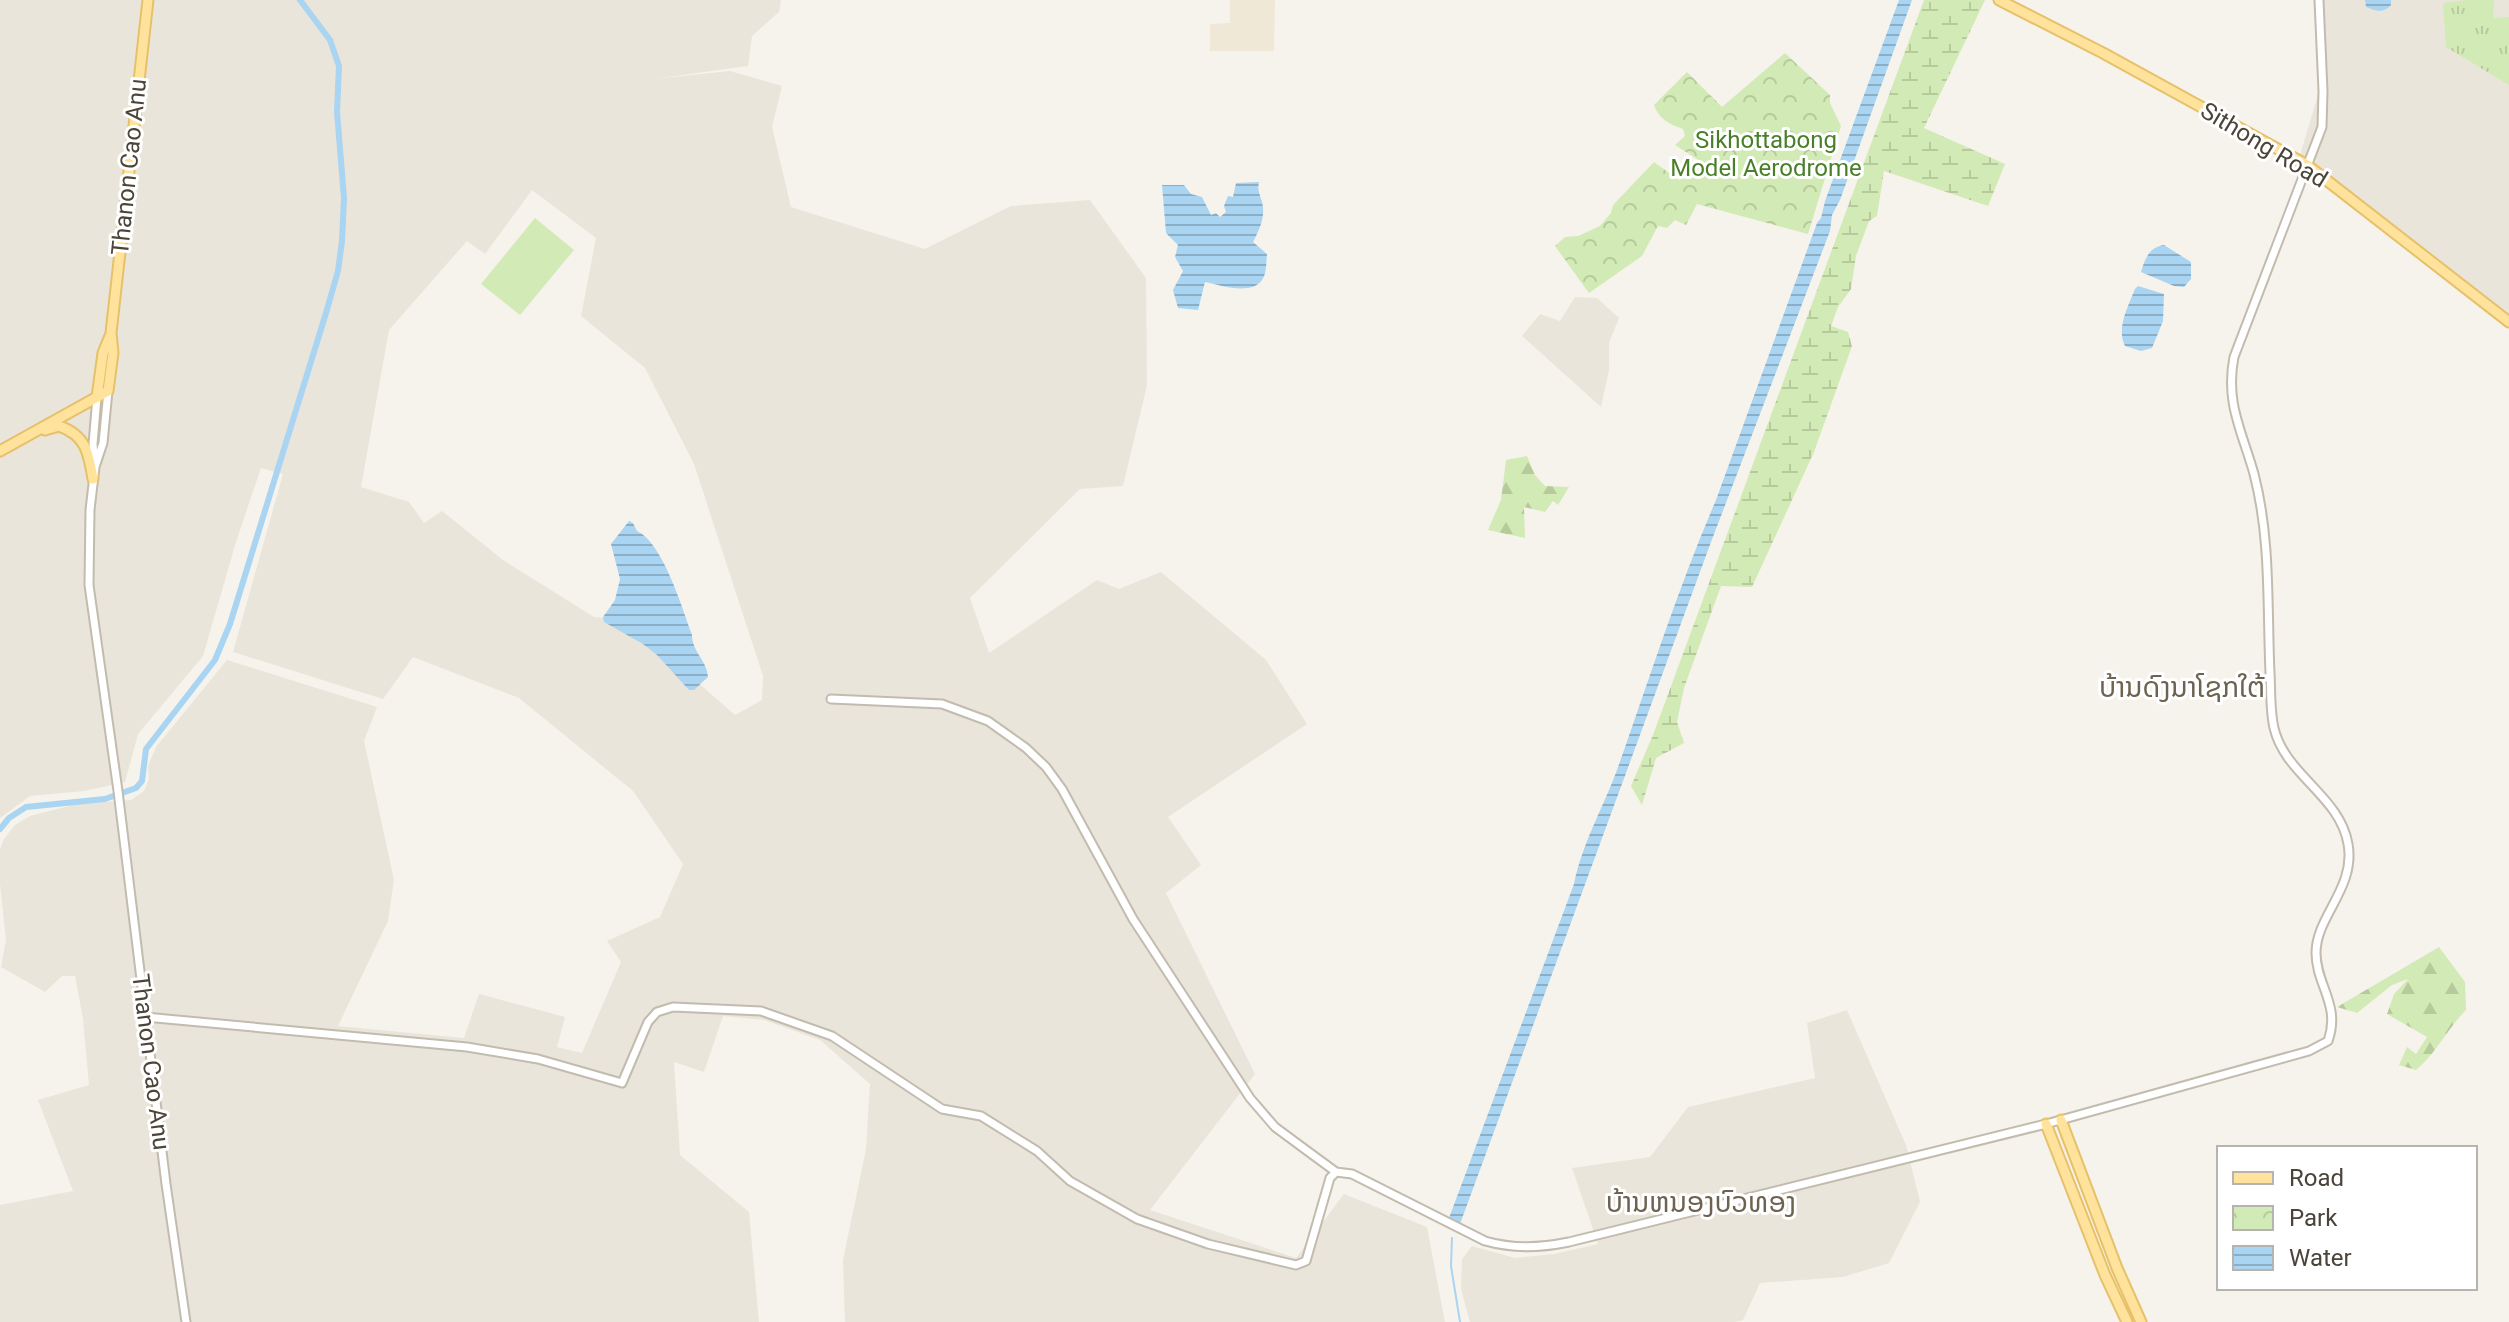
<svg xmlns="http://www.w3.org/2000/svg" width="2509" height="1322" font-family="Roboto,'Noto Sans Lao',sans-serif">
<defs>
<pattern id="grass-tufts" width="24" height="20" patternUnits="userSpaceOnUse" patternTransform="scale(2)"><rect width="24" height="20" fill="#d2eab5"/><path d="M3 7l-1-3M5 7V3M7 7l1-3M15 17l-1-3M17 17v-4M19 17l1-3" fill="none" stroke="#b6ca9c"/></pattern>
<pattern id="forest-firs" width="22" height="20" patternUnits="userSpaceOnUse" patternTransform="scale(2)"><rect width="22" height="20" fill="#d2eab5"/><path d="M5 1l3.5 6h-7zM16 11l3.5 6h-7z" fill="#b6ca9c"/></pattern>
<pattern id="wetland-marsh" width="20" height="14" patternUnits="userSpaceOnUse" patternTransform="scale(2)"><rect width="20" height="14" fill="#d2eab5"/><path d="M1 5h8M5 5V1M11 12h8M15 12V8" fill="none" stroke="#b6ca9c"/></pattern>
<pattern id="park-crowns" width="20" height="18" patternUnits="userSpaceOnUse" patternTransform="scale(2)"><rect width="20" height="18" fill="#d2eab5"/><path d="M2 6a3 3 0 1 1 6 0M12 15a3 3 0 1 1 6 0" fill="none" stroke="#b6ca9c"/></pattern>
<pattern id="water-rules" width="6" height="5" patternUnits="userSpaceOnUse" patternTransform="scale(2)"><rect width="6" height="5" fill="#a9d4f2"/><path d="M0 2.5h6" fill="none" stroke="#8caec5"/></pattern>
</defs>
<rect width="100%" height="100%" fill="#f6f3ec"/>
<path fill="#eae5da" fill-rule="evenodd" d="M0,0H781L779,12L752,36L748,66L653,79L730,71L782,86L772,127L791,207L925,249L1011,206L1090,200L1146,278L1147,385L1123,486L1080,489L970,598L989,653L1097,580L1119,589L1161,572L1266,660L1307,724L1168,817L1201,865L1166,893L1255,1074L1150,1210L1296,1258L1344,1194L1427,1227L1445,1322H845L843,1260L866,1149L870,1084L820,1040L764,1020L723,1016L704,1072L674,1062L680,1155L749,1212L759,1322H0V1205L73,1191L38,1100L89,1085L83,1019L75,976H62L45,992L1,967L6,940L0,884V849L4,839L15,825L30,816L77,804L131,800L144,791L149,779L148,766L156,747L227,660L377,707L364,741L394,880L388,921L338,1026L464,1038L479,994L565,1017L557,1047L582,1053L621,962L607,941L660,917L683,864L633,791L519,698L413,657L383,699L233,652L283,474L261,468L236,542L203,656L138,734L125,782L84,791L30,796L0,818ZM532,190L596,238L581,316L645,368L694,464L763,676L762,700L735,715L625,619L594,617L503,560L442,511L424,523L409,502L361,487L389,330L467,241L485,254Z
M2316,0H2509V316L2300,155L2318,95Z
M1575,297L1597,298L1619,318L1609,343V370L1601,407L1522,336L1540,314L1560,321Z
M1847,1010L1906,1145L1920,1202L1889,1263L1843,1277L1760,1283L1743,1320L1735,1322H1470L1461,1289L1462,1259L1472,1246L1515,1258L1554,1254L1598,1244L1572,1168L1650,1157L1688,1107L1815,1078L1807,1023Z"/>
<path fill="#efe8d6" d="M1230,0H1275L1274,51H1210V24L1230,23Z"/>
<path fill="url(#grass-tufts)" d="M2466,0H2494L2493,18L2509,17V85L2446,47L2443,3Z"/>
<path fill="url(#forest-firs)" d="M1527,456L1535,475L1545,486L1569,487L1558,505L1553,501L1545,512L1524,507L1525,538L1488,530L1501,500L1506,460Z
M2439,947L2465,982L2466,1010C2447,1029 2436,1054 2416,1070L2399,1065L2407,1047L2416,1054L2427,1037L2387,1014L2394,994L2408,979L2392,985L2357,1013L2337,1007Z"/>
<path fill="url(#wetland-marsh)" d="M1924,0H1985L1924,128L2005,164L1988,206L1884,171L1877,216L1869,221L1856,256L1851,289L1838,307L1831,326L1848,332L1852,346L1814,452L1752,587L1721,586L1684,688L1677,722L1684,743L1656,758L1642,805L1631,786L1653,735Z"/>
<path fill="url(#park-crowns)" d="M1785,53L1830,95V103L1841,126L1808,234L1697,204L1686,225L1675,220L1667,228L1658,226L1642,256L1589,293L1555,246L1565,237L1578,236L1600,226L1611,213L1613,205L1654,162L1679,180L1700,161L1675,145L1685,136L1683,129C1670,125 1658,118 1654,105L1687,72L1722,107Z"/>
<path fill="#d2eab5" d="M535,218L574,250L520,315L481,284Z"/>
<path fill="url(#water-rules)" d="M1899,0H1912L1840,200L1832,215L1830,231L1711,542L1460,1224L1449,1218L1574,884C1582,844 1603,808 1617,770C1649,680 1678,588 1716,500L1817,223L1821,218L1825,201Z
M2365,0H2391V5C2383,14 2376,11 2366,7Z
M1259,182C1257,191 1260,194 1262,202C1266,217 1259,230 1253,242L1267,254C1266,262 1267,273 1262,280C1251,296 1220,285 1205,282L1198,310L1178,308L1173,290L1183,271L1175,257L1178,245L1166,233L1162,185H1184L1191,194L1202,197L1211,215L1216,213L1220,217L1226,212L1224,206L1228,196L1233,197L1236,183Z
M2164,245L2191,262V279L2184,287L2174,286L2141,272C2145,259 2149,247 2164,245Z
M2138,286L2164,294L2163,321L2152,348L2141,351L2125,346C2116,328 2128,307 2135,289Z
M629,521L633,523L637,531C663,543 682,608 692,635C692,652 707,660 708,677L694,690H689L657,655L643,644L604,622L603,617L615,600L620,579L611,544Z"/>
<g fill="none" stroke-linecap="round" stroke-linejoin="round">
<path stroke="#a9d4f2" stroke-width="2" d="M1452,1238L1451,1266L1460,1322"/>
<path stroke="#a9d4f2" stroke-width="6" d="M0,829L9,818L26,807L105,799L136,788L142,781L146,749L215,660L230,624L326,313L338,271L342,241L344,198L337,112L339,66L330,40L300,0"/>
<defs>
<path id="minor" d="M108,391L103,443L95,467L90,510L89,585L118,791L166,1184L186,1322
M95,465L93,444L97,397
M831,699L942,704L988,721L1026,748L1046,767L1062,789L1133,919L1250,1098L1275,1127L1302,1147L1336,1172L1352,1174L1485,1241C1514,1249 1539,1248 1569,1242L2046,1124L2309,1051L2328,1041C2341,1005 2316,985 2316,953C2316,916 2356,888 2348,844C2340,796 2285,775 2274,728C2270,711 2271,691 2270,673C2267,607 2271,539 2254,474C2242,431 2225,403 2234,357L2322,127L2323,91L2319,0
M145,1017L467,1047L538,1059L622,1083L648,1022L657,1012L673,1007L761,1011L832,1036L942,1109L981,1116L1037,1151L1070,1181L1137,1219L1208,1244L1296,1265L1306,1261L1330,1178L1336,1172"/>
<path id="major" d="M1999,0L2103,53L2307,165L2509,322
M97,397L103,353L110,336
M45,430L59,426C86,435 89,454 93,479
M0,451L108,391L113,353L111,333L148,0
M2061,1120L2117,1268L2141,1322
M2046,1124L2105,1275L2127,1322"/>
</defs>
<use href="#minor" stroke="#c2bbae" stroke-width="11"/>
<use href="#major" stroke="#e6c16a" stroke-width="13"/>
<use href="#minor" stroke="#fff" stroke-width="7"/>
<use href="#major" stroke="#ffe39c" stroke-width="9"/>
</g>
<g text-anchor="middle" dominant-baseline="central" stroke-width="6" stroke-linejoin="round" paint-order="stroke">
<g font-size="24" fill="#4a7f2a" stroke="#fff">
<text x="1766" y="140">Sikhottabong<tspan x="1766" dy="28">Model Aerodrome</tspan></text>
</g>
<g font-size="24" fill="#4b4439" stroke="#fff">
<text transform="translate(2264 145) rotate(31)">Sithong Road</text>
<text transform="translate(129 167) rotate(-84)">Thanon Cao Anu</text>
<text transform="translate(151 1062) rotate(83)">Thanon Cao Anu</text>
</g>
<g font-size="28" fill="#6e6250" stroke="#fff">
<text x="2182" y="687">ບ້ານດົງນາໂຊກໃຕ້</text>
<text x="1701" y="1202">ບ້ານຫນອງບົວທອງ</text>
</g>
</g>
<rect x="2217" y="1146" width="260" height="144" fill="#ffffff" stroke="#b7b4b0" stroke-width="2"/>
<rect x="2233" y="1172" width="40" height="12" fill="#ffe39c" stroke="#b7b4b0" stroke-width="2"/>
<text x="2289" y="1186" font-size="24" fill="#4b4439">Road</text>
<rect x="2233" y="1206" width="40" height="24" fill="url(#park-crowns)" stroke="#b7b4b0" stroke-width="2"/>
<text x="2289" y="1226" font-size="24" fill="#4b4439">Park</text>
<rect x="2233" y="1246" width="40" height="24" fill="url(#water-rules)" stroke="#b7b4b0" stroke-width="2"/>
<text x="2289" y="1266" font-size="24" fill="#4b4439">Water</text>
</svg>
